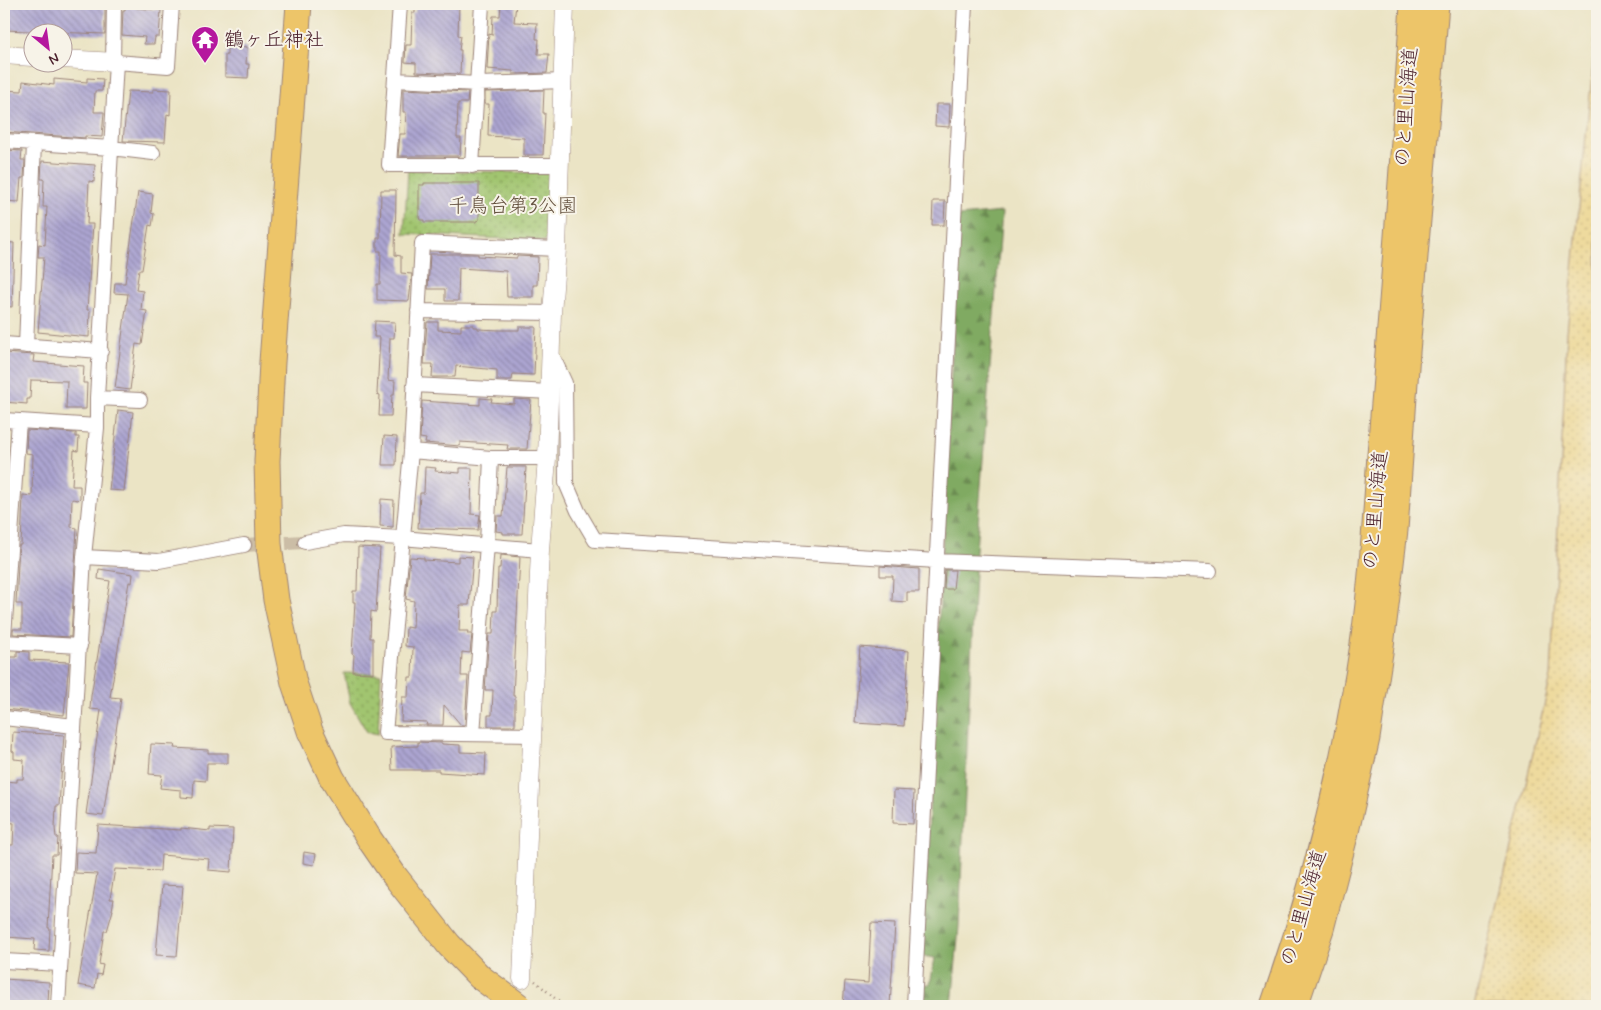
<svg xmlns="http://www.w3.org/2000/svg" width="1601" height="1010" font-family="Mynerve,'Klee One',sans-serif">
<defs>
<pattern id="forest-firs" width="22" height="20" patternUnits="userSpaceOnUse" patternTransform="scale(1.25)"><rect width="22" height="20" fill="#80aa62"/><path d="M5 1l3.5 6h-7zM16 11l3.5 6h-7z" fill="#6b8a51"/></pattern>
<pattern id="sand-dots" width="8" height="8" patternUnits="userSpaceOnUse" patternTransform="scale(1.25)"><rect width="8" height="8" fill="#eeda9e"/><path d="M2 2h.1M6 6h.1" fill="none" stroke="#cebb88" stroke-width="1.8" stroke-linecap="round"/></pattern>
<pattern id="park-dots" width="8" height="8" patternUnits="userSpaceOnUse" patternTransform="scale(1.25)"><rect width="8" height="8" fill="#a1c56f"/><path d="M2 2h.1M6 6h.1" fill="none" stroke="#859f5b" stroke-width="1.8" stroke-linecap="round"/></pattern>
<pattern id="building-back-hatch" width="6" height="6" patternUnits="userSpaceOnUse" patternTransform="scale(1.25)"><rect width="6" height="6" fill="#aca5d1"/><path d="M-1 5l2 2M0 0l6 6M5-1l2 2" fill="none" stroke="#8e86aa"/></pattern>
</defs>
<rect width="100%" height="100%" fill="#f7f3e8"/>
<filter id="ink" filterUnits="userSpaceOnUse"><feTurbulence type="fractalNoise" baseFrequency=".02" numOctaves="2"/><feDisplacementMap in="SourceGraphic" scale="10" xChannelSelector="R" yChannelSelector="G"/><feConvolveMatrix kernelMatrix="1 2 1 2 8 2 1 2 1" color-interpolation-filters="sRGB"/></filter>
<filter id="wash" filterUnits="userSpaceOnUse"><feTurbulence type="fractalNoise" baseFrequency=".0096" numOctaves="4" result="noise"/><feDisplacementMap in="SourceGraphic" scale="20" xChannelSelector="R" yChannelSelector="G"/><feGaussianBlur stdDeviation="1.12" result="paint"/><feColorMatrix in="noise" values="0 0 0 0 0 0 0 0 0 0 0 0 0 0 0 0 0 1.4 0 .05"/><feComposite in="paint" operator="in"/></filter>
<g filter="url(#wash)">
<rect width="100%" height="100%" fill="#ebe4c5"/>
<path fill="url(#forest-firs)" stroke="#656446" d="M1002,212L976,551L959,926L952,1006H919L920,985L930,984L935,958L922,956L959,216Z"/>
<path fill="url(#sand-dots)" stroke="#9c7c64" d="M1597,22V1006H1474L1551,676L1567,332Z"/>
<path fill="url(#park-dots)" stroke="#76724d" d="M408,170L549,173L546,241L404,234Z
M344,673L381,674L378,734L367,732L350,703Z"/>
<g id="blocks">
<path fill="url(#building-back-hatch)" d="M6,4H103V8H105V34L4,30Z
M126,4H137V8L161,10L159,37H155L154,44H144L145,37L122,35L123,10H125Z
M415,4H459L458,35L461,36L459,50H461L460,74L416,72V63L405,62L406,45H411L412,13H415Z
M501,4H516L514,22L537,23L536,39H539L538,54H549L547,73L513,74V71L487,69L489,34L492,35L493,16H500Z
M227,45L247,47L246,64H249L248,78L225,77V55H227Z
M87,78L103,79L102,91H95L94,112H104L102,137L85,136V138L4,132V90L22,91L23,81L54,85V79L87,82Z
M153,89L171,90L170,115L167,114L165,142L123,141L128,91L153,92Z
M403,89L468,92L467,103H458L457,138H461L460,156H398L400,134H405L406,112H403Z
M544,90L543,113H545L543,155H524V138L488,136L489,104H485V92Z
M936,104H950L949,127L935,126Z
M4,150L22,151L21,160H25L24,178H21L19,202L4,201Z
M42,161L95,165L94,182L89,181L87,224H93L87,310H90L89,337L38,332L44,257H38L39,244L45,245L47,207H43L44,179H41Z
M424,183H479V220L476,221V222H424V220H420L419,217V185H424Z
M381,190H396L395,255L401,256V273L412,274L409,301L377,300V284H380L381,251H377V238H380Z
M138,192L153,194L151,213L154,214L152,226L149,225L142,270H139L136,290L143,291L141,310L147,311L142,345L136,344L130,390L115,388L128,294L114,293L115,283H125Z
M933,201H945L944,225H932Z
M4,242L14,243L12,307L4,306Z
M430,254H478V256L517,258V256L538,257L537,285H533V297H507L506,271L459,268L458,301H445V289H428Z
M375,321L395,322L394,338H390L388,380L395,381L394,395H392L391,416H379L380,395L377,394L380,337H374Z
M427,322H438V330L461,331V325H473V327H478V329L500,330H519V327H536L534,375L513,374L512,380H497V370L456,366L455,377H432L433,364H424Z
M4,353L34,355L33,362L84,366L83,383H87L86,409H66L67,381L31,380L30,399H27V404L4,402Z
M480,398L492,399L491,402L514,404V399L531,400L527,449H507L508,445L460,442V446L425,443L426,439L420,438L422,401L480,405Z
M118,410L133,412L124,491L109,490Z
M27,430L76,433V437H79L78,451L74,450L72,486H80V498L78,500L72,499L71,527L77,528L71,637L13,634V629H22V604H16L19,545H21L23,495L32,496L33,454L26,453Z
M384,436L397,437L396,465H382Z
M425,467L436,468L435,471L460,473V468H472L471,514L480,515L478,530L418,528L420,493H424Z
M507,467H526L522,534H503V532L496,531L497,516H503Z
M381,499L394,500L393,527L380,526Z
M358,547L380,548L376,612L371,611L370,638H373V673L353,672L354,655L352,654L355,602H353V591H357Z
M501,555L520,557L513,696H515V726H488V715H492L493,690H485L489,634H493L494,611H497L498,568H500Z
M458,556L473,557L469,605H460L459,631H468L467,634H472L470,653L462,652L461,676H468L465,725H461L444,705L443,725H426L427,722L401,721L402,697H408L409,677H412L413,647L405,646L406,627L413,628L414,601L406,599L410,557L424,558V560L458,562Z
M880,566L919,569V592H907V602L892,601L893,576H880Z
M99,569L133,574L132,583L129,582L110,697L121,698L103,816L86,814L101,710L90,709L91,696L110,581L98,579Z
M945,570H955L953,589H944Z
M860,647L909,651L904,726L855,723Z
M17,651L29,652V660L69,662L64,715L4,709V660H5V657H17Z
M13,732L64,735L59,806H56L55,828L56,837H58L57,855H52L48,928H50L49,951L34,950L35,939L6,937L8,886H5L7,845H13L14,823L5,822L6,793H4V781L17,782V779H23L24,760L14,759V752L12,751Z
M418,742L442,743V744L460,745V752L486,753L485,775L439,772V770H392L391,747L418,746Z
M151,744L175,745L174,748L208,750V753H228V763H207L206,781L194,780L193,798L181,797V790L160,788L162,775L149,774Z
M894,790L914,791L913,824L893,823Z
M98,825L181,830V828L210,831V828L233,829L231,872L208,870L209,859L161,855L160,871L115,869L110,899H114L112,910H113L107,931H104L99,964L103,965L101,975L97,974L95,988L78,985L97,874L75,873L76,852L96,853Z
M304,852L316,854L314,865L303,863Z
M162,885L183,886L177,956L156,955Z
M871,923L895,924L890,1006H843L845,981L868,983Z
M4,979L49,982L48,1005L25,1003V1006H4Z"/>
</g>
</g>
<g filter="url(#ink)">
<use href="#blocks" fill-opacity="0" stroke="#9a8278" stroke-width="1"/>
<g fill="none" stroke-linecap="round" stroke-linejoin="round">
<path stroke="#cbbda6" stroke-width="14" stroke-dasharray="14 7" stroke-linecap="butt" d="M244,545L305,542"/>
<defs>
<path id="minor" d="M400,4L389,165H561
M113,62L114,4
M395,80L478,84L563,81
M4,141L111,148L153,153
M472,166L482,4
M418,311L552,313
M4,344L101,351
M26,346L34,143
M552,355L565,383L566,483L578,511L595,540L937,561L1210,571
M414,385L550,392
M97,398L140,400
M4,420L97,426
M411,451L491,458H547
M305,542L344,535L402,538L540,550
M84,557L159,561L244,545
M4,636L19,421
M4,642L80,646
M4,718L74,726
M473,734L487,544L491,458
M532,735L385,733L411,451L422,243L557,249
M4,961L60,964
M58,1006L84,557L97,428V398L116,62L168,66L172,4
M914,1006L965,4"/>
<path id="tertiary" d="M4,55L32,57
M62,59L116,62
M522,979L540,550L547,458L552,313L557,249L565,4"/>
<path id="motorway" d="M299,4L272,362L267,461L269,544L276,600L294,683L310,731L332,778L370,840L394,875L449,945L480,977
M1273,1006C1311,897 1340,785 1359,670C1373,587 1376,501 1383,416C1394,279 1405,141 1413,4
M1295,1006L1321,929L1345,836L1367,738L1381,646L1395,530L1407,352L1436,4"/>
</defs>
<use href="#minor" stroke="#9a8278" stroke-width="16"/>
<use href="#tertiary" stroke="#9a8278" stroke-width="19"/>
<use href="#motorway" stroke="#9a8278" stroke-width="27"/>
<path stroke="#9a8278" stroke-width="2.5" stroke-dasharray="1 4" stroke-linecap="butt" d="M535,981L564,1006"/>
<use href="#minor" stroke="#fff" stroke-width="14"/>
<use href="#tertiary" stroke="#fff" stroke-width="18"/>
<use href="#motorway" stroke="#edc569" stroke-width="25"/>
<defs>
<path id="motorway-bridge" d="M480,977L519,1006"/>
</defs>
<use href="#motorway-bridge" stroke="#9a8278" stroke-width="27" stroke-linecap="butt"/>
<use href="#motorway-bridge" stroke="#edc569" stroke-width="25"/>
</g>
</g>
<defs>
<symbol id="temple-pin" viewBox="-11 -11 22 30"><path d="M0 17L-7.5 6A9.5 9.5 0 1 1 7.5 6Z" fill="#b5179e" stroke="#f7f3e8"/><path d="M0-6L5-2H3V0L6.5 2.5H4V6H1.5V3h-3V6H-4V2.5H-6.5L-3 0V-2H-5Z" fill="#fff"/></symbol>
</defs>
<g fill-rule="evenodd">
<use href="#temple-pin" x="189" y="24" width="32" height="43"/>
</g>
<g text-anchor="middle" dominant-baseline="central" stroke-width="4" stroke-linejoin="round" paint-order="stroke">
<g font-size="20" fill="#4a1f2b" stroke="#f7f3e8" text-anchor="start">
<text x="224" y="40">鶴ヶ丘神社</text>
</g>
<g font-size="20" fill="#4a1f2b" stroke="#f7f3e8">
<text transform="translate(1407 107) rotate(-86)">のと里山海道</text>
<text transform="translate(1376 510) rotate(-85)">のと里山海道</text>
<text transform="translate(1304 908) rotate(-74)">のと里山海道</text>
</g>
<g font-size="20" fill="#64513f" stroke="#f7f3e8">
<text x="513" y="206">千鳥台第3公園</text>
</g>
</g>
<rect width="1601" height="1010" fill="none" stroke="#f7f3e8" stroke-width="20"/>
<g transform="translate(48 48) rotate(151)"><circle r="24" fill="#f7f3e8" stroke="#b29e9c"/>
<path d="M0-4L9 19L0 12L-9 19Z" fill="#b5179e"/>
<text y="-8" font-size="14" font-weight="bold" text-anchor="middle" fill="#4a1f2b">N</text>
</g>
</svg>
